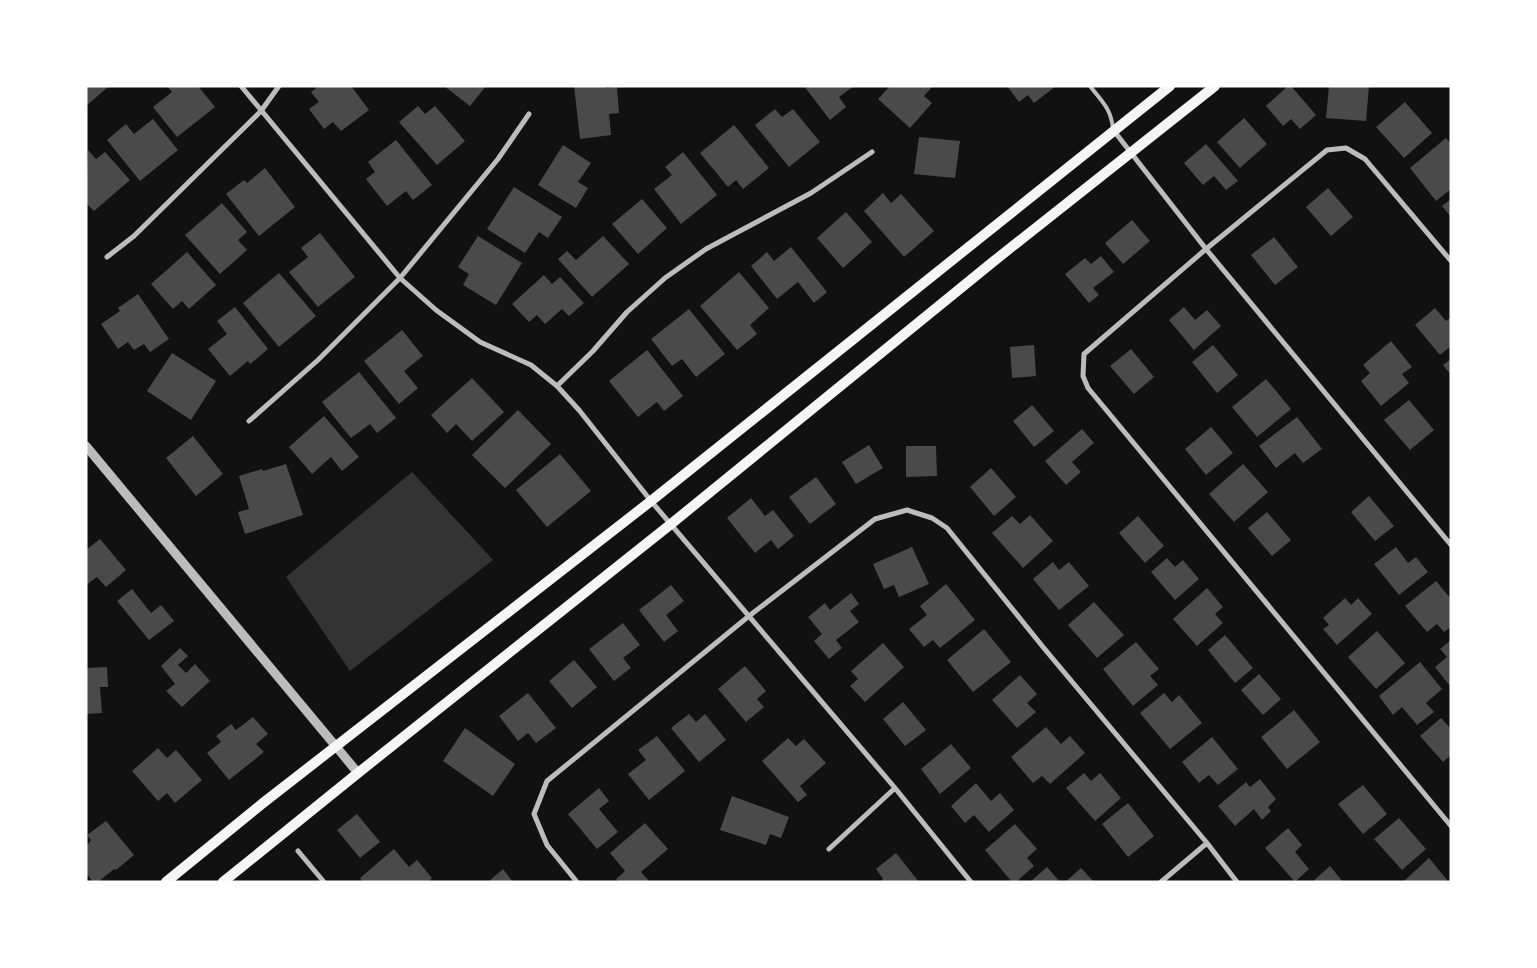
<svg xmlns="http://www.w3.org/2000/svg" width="1537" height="968" font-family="'Noto Serif',serif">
<rect width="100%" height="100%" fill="#111"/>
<path fill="#333" d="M412,472L493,560L350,671L286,577Z"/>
<path fill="#4a4a4a" d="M86,86H109L86,106Z
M167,86H198L215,107L177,137L153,107L172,92Z
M319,86H351L369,110L341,131L333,122L324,129L309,109L319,102L311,92Z
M444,86H486L470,106Z
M574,86H606V88L617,87L619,113L609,114L611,135L580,139Z
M804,86H854L839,97L846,107L830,120Z
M890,86L932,87L924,96L932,103L910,128L878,99Z
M1007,86H1056L1034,103L1028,95L1019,102Z
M1288,86H1291L1316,115L1300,129L1291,119L1283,126L1266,106Z
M1329,86H1369L1366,121L1326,118Z
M1405,102L1432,133L1404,158L1376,127Z
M418,106L425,114L435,106L465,141L437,165L399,122Z
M775,109L782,117L793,109L820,142L789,167L755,125Z
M1244,118L1267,144L1240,168L1217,142Z
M153,119L178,150L140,181L107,140L126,124L134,134Z
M734,125L769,168L743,189L736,180L728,187L700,153Z
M919,137L960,141L955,178L914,174Z
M1446,138L1451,144V189L1436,201L1410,168Z
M396,140L432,185L413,200L406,191L387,206L366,179L375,172L368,162Z
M1206,144L1238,181L1226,190L1214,176L1203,185L1184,163Z
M563,145L591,163L578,182L588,188L576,208L538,185Z
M88,150L96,159L105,152L130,180L94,211L86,203Z
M683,152L717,195L681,224L654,189L672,175L665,167Z
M265,168L295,207L259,236L226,194L244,180L247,183Z
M514,187L562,217L548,238L539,232L525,253L487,229Z
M1328,188L1353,217L1331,236L1306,207Z
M883,193L891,203L901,194L934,231L904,257L864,211Z
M642,199L667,228L638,254L612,224Z
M1451,199V217L1442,206Z
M222,203L247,232L238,240L247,250L220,274L185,235Z
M846,212L872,242L843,268L817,238Z
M1132,220L1150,241L1123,264L1105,243Z
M320,233L355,277L318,307L289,272L308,257L301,248Z
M478,236L522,263L496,305L463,285L469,274L458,267Z
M603,236L629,264L592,297L558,259L567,251L576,260Z
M1274,237L1298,267L1275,285L1251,255Z
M791,247L827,292L814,303L798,282L777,299L751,266L767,252L774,261Z
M187,252L216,285L189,309L182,301L173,309L151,284Z
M1101,256L1114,272L1093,288L1099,295L1089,303L1065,274L1085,258L1091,264Z
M739,272L769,308L750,325L757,334L737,350L700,306Z
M279,273L316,316L279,347L243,303Z
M544,275L552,284L560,277L584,303L569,316L562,309L545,324L537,315L529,322L512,304Z
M138,294L169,339L150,352L144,344L134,350L128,342L118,349L101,324L120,311L118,308Z
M235,307L268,349L250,364L248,361L230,376L208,349L227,334L217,321Z
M1184,307L1195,320L1207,310L1221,326L1194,350L1169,320Z
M1435,308L1446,321L1451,317V346L1440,355L1415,325Z
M689,309L725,354L696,377L682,359L672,366L651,339Z
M402,330L423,356L404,371L418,388L399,404L364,361Z
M1391,341L1412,367L1402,374L1409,383L1381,406L1361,381L1370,373L1363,365Z
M1034,345L1036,376L1012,378L1010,347Z
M1213,345L1238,375L1217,393L1192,362Z
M1131,349L1154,377L1134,394L1110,366Z
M647,350L683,396L664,411L657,402L638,417L609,381Z
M172,353L216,381L191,420L147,391Z
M1451,359V375L1443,365Z
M359,372L396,418L377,433L370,424L351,438L322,402Z
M472,378L504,412L472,441L456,424L447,433L431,415Z
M1266,379L1291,409L1257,437L1232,407Z
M1409,400L1434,430L1410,450L1384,420Z
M1032,405L1054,431L1034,447L1013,421Z
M518,410L551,444L505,488L472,455Z
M324,416L359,457L342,471L331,457L312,474L289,447Z
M1297,417L1322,449L1303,463L1295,453L1276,468L1259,446Z
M1211,427L1233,453L1206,475L1185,449Z
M1082,429L1094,443L1072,462L1081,472L1066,485L1045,461Z
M193,436L223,474L196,496L166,458Z
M869,445L883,468L856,484L842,462Z
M906,446H936L937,476L906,477Z
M560,454L591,491L547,527L516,490Z
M286,464L303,515L245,534L238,512L249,509L239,476L262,469L263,471Z
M1243,464L1268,492L1234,522L1209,494Z
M991,468L1016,497L994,516L970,487Z
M816,477L836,504L810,524L789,497Z
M1369,496L1394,526L1375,541L1351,512Z
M751,498L765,516L773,510L794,536L778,549L771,540L755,553L727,518Z
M1267,512L1291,540L1272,556L1248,528Z
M1030,515L1053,541L1023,568L992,533L1012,516L1020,524Z
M1138,516L1164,546L1145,563L1119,533Z
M100,539L126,570L106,587L97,577L86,585V550Z
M912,547L929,584L899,597L894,585L884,589L873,564Z
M1396,547L1408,563L1416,557L1428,572L1399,595L1374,564Z
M1167,558L1175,567L1183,560L1199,579L1175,600L1151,572Z
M1053,562L1059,570L1069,562L1089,586L1059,610L1033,579Z
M1436,581L1451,599V627L1444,632L1437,624L1427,632L1405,606Z
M946,584L975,620L940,648L933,640L924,647L909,629L927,615L920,606Z
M671,585L684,601L666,615L678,631L664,642L639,610Z
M1207,588L1223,607L1215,614L1223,623L1197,646L1173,619Z
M132,589L151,613L161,605L174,621L149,640L117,601Z
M851,593L859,604L850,611L859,622L836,640L842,648L829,659L814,641L822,634L808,617L825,603L830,610Z
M1345,598L1351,605L1358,598L1372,614L1337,645L1323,629L1329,625L1323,618Z
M1094,602L1124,635L1097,658L1068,625Z
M623,623L640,645L623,658L631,668L614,681L589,649Z
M984,629L1011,662L973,692L947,660Z
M1377,631L1405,663L1376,689L1348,657Z
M1225,635L1253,668L1235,683L1208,650Z
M1451,640V683L1449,685L1435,667L1447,657L1440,649Z
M1136,642L1159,669L1150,676L1158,685L1133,706L1103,669Z
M883,643L904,667L865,702L850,686L858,679L851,671Z
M180,648L188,656L178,665L186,673L195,664L210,681L182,707L166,691L175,684L161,666Z
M574,660L597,687L572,708L549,681Z
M1420,662L1442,689L1426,703L1434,712L1417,725L1402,707L1393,715L1379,696Z
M745,666L766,691L757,699L764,707L746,722L718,689Z
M107,667L108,687H100L102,713L86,714V668Z
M1259,674L1281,699L1263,715L1241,690Z
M1020,675L1037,694L1027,703L1036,712L1017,728L992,700Z
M528,693L556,728L536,743L528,733L518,741L499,716Z
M1164,693L1172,702L1179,695L1202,723L1170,749L1140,713Z
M903,702L926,730L905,746L883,719Z
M1294,710L1320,742L1287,769L1261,737Z
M689,714L696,722L705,714L726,740L699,762L671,728Z
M253,717L268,734L256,744L264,752L229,780L207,753L221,742L216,736L231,724L236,730Z
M1441,718L1451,729V755L1443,762L1420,736Z
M1046,727L1061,744L1070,736L1085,753L1050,784L1042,776L1033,783L1011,757Z
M465,728L515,764L493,796L443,761Z
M657,736L685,771L649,800L628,774L646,760L638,750Z
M1212,737L1238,769L1218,785L1209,775L1199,783L1182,762Z
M788,738L796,746L804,739L826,763L800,786L807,795L798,802L762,761Z
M951,744L971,768L940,794L921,769Z
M158,748L167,758L176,750L202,780L175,803L167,793L158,801L132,771Z
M1084,773L1091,781L1100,773L1121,798L1095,821L1066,788Z
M1260,779L1276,799L1268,807L1271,811L1262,820L1254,809L1235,826L1218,806L1246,782L1250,787Z
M976,783L991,801L1000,793L1014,810L989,832L974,815L965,823L951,806Z
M1363,785L1387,814L1363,834L1338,804Z
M599,788L609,801L599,809L618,832L597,849L568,814Z
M732,796L789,817L781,838L770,834L766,845L720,830Z
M1128,803L1154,836L1128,857L1102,824Z
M357,814L380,842L360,858L337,830Z
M1399,818L1426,849L1402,870L1374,839Z
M106,821L134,855L116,870L114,869L98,882H93L86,873V847L91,840L87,835Z
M645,823L668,849L641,872L649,881L648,882H619L616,879L625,871L610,853Z
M1015,824L1037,849L1027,858L1034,866L1016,882H1012L985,850Z
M1288,828L1302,845L1295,852L1309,869L1295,882L1265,848Z
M394,849L409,867L417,860L432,878L428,882H363L360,878Z
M896,853L919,882H880L883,879L876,869Z
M1429,858L1447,880L1445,882H1403Z
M1330,866L1343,882H1312Z
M1047,867L1060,882H1030Z
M1081,868L1094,882H1065Z
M503,869L513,882H488Z"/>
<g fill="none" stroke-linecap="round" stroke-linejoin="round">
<path stroke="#bcbcbc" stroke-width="4" d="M1090,86C1102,102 1111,108 1113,129"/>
<path stroke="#bcbcbc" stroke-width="5" d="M241,86L400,278L436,310L480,342L531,365L557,386L579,410L651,501L895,788L971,882
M1114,131L1206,249L1451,545
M107,257L134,236L261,111L279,86
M1451,261L1365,159L1346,148L1327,150L1206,249L1084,354L1083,376L1088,388L1451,826
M557,386L593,351L627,312L665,278L706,249L811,193L872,152
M249,421L318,360L400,278L498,159L529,114
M829,849L895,788
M298,851L324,882
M577,882L547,845L534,814L547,781L749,616L875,519L907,510L932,518L947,528L1043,647L1207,843L1237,882
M1161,882L1207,843"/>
<path stroke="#bcbcbc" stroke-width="9" d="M86,446L358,773"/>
<path stroke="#f5f5f5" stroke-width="10" d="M166,882L263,803L651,501L1170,86
M223,882L358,773L671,524L994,261L1215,86"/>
</g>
<rect width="1537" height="968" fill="none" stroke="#ffffff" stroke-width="175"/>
</svg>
